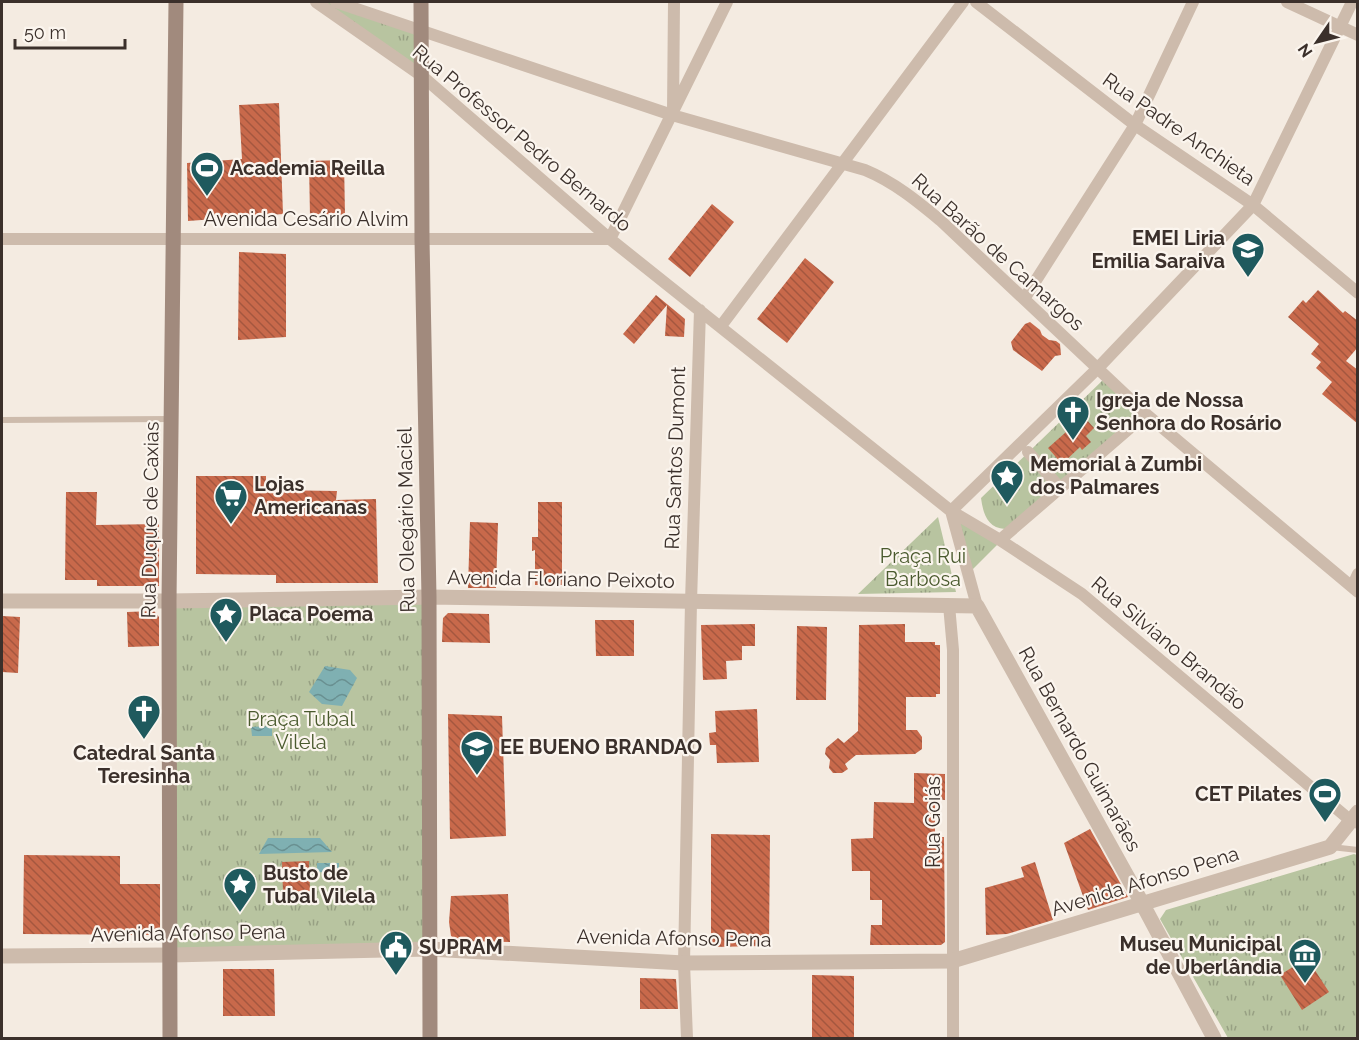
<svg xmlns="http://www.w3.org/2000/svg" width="1359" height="1040" font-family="Raleway,sans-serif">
<defs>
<pattern id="park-tufts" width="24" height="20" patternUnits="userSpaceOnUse" patternTransform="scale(1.5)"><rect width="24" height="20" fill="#b8c4a0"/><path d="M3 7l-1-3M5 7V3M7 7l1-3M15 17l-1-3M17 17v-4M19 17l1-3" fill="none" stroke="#97a083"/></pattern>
<pattern id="water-waves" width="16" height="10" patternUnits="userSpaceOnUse" patternTransform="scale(1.5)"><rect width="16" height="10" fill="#7fb0b2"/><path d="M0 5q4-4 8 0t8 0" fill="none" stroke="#699091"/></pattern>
<pattern id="building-back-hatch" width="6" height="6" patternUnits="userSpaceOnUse" patternTransform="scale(1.5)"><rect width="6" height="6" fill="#c8694b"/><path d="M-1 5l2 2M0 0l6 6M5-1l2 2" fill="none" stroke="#a4573f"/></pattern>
</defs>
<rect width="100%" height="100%" fill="#f4ebe1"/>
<path fill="url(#park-tufts)" d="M316,2H336L422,31V76Z
M1103,380L1138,414L1005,529C987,528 983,513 981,498Z
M938,517L956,592L858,594Z
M959,521L998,544L972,570Z
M435,597L429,949L171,955L169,601Z
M1354,854L1357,855V1036L1354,1038H1228L1160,919L1166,910Z"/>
<path fill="url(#water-waves)" d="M325,666L350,670L357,678L342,706L322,704L309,692Z
M272,726V736H252L251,727Z
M268,838H320L332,852L259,854Z
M317,863H339V873L317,872Z"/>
<path fill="url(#building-back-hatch)" d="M279,103L283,214L188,221L187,163L242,159L239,105Z
M344,160L345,216L310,217L309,161Z
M712,204L734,222L690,277L668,259Z
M239,252L286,254V337L238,340Z
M805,258L834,282L787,343L757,319Z
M1318,290L1343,313L1345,311L1358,321V347L1346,361L1358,370V424L1322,394L1332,382L1316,368L1321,362L1311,354L1319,344L1288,317L1303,300L1306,303Z
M656,295L685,319L684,337L665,336L667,305L634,344L623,334Z
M1030,322L1040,330L1042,335L1049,340L1056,341L1060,344L1061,355L1055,356L1042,371L1013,350L1011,342L1025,324Z
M1086,419L1094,428L1086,436L1091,442L1082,450L1080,447L1062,464L1048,448L1066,432L1064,429L1072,421L1078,426Z
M196,476H266V490L337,491L336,500L376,499L378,583H276V575L196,574Z
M66,492H97L96,525L159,524V586H97V580H65Z
M538,502H562V585H535V550L532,551V537H538Z
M470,522L498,523L496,588H468Z
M154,611L159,617V646L128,647L127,612Z
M448,613L489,614L490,643L442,642L443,618Z
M2,616L20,617L18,673L2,672Z
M595,620H634V656H596Z
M755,624V646H742V660L726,661L727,679L703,680L701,625Z
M905,624V642H935V645H940V694H936V697H906V730H917L922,737V749L915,754L856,755L845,764L848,769L842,773H833L829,768L830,760L825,754L826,748L838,738L844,743L858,731L859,625Z
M797,626L827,627L826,700H796Z
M757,709L759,762L717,763L716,745H710L709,733L716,732L715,711Z
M448,714L502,716L506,836L450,839Z
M914,773L945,774V800L935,799V837H944L945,942L941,945H870L871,925H882V900H870V871H852L851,839L873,838L874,802L914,803Z
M1090,829L1128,897L1088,910L1064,843Z
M711,834L770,835L769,946L711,947Z
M24,855L120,856V884H160V935L23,934Z
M309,861L310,891L283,892L282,862Z
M1035,862L1053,920L1007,934L986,935L985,888L1024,877L1021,867Z
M508,894L510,942L458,941L451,936L449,922L451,896Z
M1307,958L1329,992L1302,1010L1280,975Z
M223,969H274L275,1016H223Z
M812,975L854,976V1038H812Z
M640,978L676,979L678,1009H640Z"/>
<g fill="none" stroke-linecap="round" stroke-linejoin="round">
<path stroke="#cdbbac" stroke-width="6" d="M2,420L171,419
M1331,847L1358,850"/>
<path stroke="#cdbbac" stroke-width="12" d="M316,2L422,76L610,239L951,511L1000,540L1082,594L1350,820L1358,823
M336,2L672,115L865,170C894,182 917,201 940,220L1146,414L1358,592
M976,2L1135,125L1253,205L1358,293
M1287,2L1358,35
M673,111L674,2
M2,239H610L727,2
M1024,299L1135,125L1193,2
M721,326L963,2
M1028,452L1060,488
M951,511L1098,368L1253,205L1352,2
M951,511L977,606
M1000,540L1146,414
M1352,587L1358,574
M949,605L953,650V1038
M687,1038L684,963L691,602L700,310"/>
<path stroke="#cdbbac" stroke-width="15" d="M2,601H169L429,597L977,606L1142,903L1214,1038
M2,956L171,955L429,949L684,963L952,961L1330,847L1358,812"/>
<path stroke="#a18a7d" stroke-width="15" d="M421,2L422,239L429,597L430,1038
M170,1038L169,601L176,2"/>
</g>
<defs>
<symbol id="stadium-pin" viewBox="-11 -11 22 30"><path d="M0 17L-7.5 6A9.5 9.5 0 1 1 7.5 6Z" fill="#1f5a5e" stroke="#fbf5ee"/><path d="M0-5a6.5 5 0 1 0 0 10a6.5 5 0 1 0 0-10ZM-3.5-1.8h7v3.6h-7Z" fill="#fff"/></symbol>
<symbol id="school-pin" viewBox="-11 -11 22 30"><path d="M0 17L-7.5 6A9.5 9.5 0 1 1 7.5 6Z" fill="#1f5a5e" stroke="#fbf5ee"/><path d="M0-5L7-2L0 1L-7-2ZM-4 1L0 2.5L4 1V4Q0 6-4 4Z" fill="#fff"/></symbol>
<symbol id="church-pin" viewBox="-11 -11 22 30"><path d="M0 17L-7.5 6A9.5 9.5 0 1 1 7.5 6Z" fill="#1f5a5e" stroke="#fbf5ee"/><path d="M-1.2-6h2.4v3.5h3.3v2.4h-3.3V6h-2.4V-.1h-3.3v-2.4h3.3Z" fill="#fff"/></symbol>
<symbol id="sight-pin" viewBox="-11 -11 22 30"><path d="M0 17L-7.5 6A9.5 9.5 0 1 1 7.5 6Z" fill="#1f5a5e" stroke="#fbf5ee"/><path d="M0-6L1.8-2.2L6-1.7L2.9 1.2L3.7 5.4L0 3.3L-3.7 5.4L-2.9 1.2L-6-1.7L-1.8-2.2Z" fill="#fff"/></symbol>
<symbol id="supermarket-pin" viewBox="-11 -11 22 30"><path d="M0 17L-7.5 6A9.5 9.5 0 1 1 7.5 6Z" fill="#1f5a5e" stroke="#fbf5ee"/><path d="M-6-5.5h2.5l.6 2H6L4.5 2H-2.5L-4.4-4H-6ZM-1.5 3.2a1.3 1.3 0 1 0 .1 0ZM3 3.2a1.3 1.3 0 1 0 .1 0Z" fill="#fff"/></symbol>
<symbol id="civic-pin" viewBox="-11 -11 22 30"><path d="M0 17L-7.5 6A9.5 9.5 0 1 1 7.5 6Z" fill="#1f5a5e" stroke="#fbf5ee"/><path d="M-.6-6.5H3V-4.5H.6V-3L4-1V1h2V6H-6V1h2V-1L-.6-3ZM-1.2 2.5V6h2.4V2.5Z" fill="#fff"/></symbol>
<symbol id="museum-pin" viewBox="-11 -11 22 30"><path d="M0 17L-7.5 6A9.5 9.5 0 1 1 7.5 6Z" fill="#1f5a5e" stroke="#fbf5ee"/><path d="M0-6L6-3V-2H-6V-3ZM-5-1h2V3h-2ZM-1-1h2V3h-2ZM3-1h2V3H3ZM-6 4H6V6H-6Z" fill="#fff"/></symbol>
</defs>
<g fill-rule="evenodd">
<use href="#stadium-pin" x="188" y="149" width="38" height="52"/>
<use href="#school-pin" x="1229" y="230" width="38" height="52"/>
<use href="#church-pin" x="1054" y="393" width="38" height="52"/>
<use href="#sight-pin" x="988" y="457" width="38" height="52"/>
<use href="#supermarket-pin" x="212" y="477" width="38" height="52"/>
<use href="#sight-pin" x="207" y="595" width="38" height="52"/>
<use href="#church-pin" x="125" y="692" width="38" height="52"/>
<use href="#school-pin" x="458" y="728" width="38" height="52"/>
<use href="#stadium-pin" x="1306" y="775" width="38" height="52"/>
<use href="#sight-pin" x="221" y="865" width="38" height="52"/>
<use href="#civic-pin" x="377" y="928" width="38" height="52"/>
<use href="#museum-pin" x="1286" y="936" width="38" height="52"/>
</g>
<g text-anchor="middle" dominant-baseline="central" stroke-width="4.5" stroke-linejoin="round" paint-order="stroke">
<g font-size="20" fill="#3b302b" stroke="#fbf5ee">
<text transform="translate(1179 129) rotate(35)">Rua Padre Anchieta</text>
<text transform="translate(522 138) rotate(40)">Rua Professor Pedro Bernardo</text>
<text x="306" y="219">Avenida Cesário Alvim</text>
<text transform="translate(998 252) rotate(42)">Rua Barão de Camargos</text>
<text transform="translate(675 458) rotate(-88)">Rua Santos Dumont</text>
<text transform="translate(150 520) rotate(-89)">Rua Duque de Caxias</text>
<text transform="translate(406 520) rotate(-91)">Rua Olegário Maciel</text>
<text transform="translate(561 579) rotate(1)">Avenida Floriano Peixoto</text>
<text transform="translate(1169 643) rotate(40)">Rua Silviano Brandão</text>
<text transform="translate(1080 749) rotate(61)">Rua Bernardo Guimarães</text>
<text transform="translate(933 822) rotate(-90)">Rua Goiás</text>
<text transform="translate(1145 881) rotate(-17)">Avenida Afonso Pena</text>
<text transform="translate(188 933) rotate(-1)">Avenida Afonso Pena</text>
<text transform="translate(674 938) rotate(1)">Avenida Afonso Pena</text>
</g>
<g font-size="20" font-weight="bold" fill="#3b302b" stroke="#fbf5ee" text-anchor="start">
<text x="230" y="168">Academia Reilla</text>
<text x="1225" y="238" text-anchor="end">EMEI Liria<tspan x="1225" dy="23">Emilia Saraiva</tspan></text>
<text x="1096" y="400">Igreja de Nossa<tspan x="1096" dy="23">Senhora do Rosário</tspan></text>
<text x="1030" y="464">Memorial à Zumbi<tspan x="1030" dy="23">dos Palmares</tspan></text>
<text x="254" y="484">Lojas<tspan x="254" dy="23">Americanas</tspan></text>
<text x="249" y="614">Placa Poema</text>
<text x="500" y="747">EE BUENO BRANDAO</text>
<text x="144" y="753" text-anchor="middle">Catedral Santa<tspan x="144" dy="23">Teresinha</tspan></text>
<text x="1302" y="794" text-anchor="end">CET Pilates</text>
<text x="263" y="873">Busto de<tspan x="263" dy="23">Tubal Vilela</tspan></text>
<text x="1282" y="944" text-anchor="end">Museu Municipal<tspan x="1282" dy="23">de Uberlândia</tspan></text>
<text x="419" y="947">SUPRAM</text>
</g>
<g font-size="20" fill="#4a5a2e" stroke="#fbf5ee">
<text x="923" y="556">Praça Rui<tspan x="923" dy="23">Barbosa</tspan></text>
<text x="301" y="719">Praça Tubal<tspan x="301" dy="23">Vilela</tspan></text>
</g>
</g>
<rect width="1359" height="1040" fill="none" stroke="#3b302b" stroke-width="6"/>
<g transform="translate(1317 42) rotate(235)" stroke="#fbf5ee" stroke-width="4.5" paint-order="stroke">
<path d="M0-4.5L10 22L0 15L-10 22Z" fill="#3b302b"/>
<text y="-9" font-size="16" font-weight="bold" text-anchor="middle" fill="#3b302b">N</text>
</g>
<path d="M15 39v9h110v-9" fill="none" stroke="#3b302b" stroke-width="3"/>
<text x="24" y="39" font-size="18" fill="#3b302b" stroke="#fbf5ee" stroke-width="4.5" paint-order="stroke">50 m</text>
</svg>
